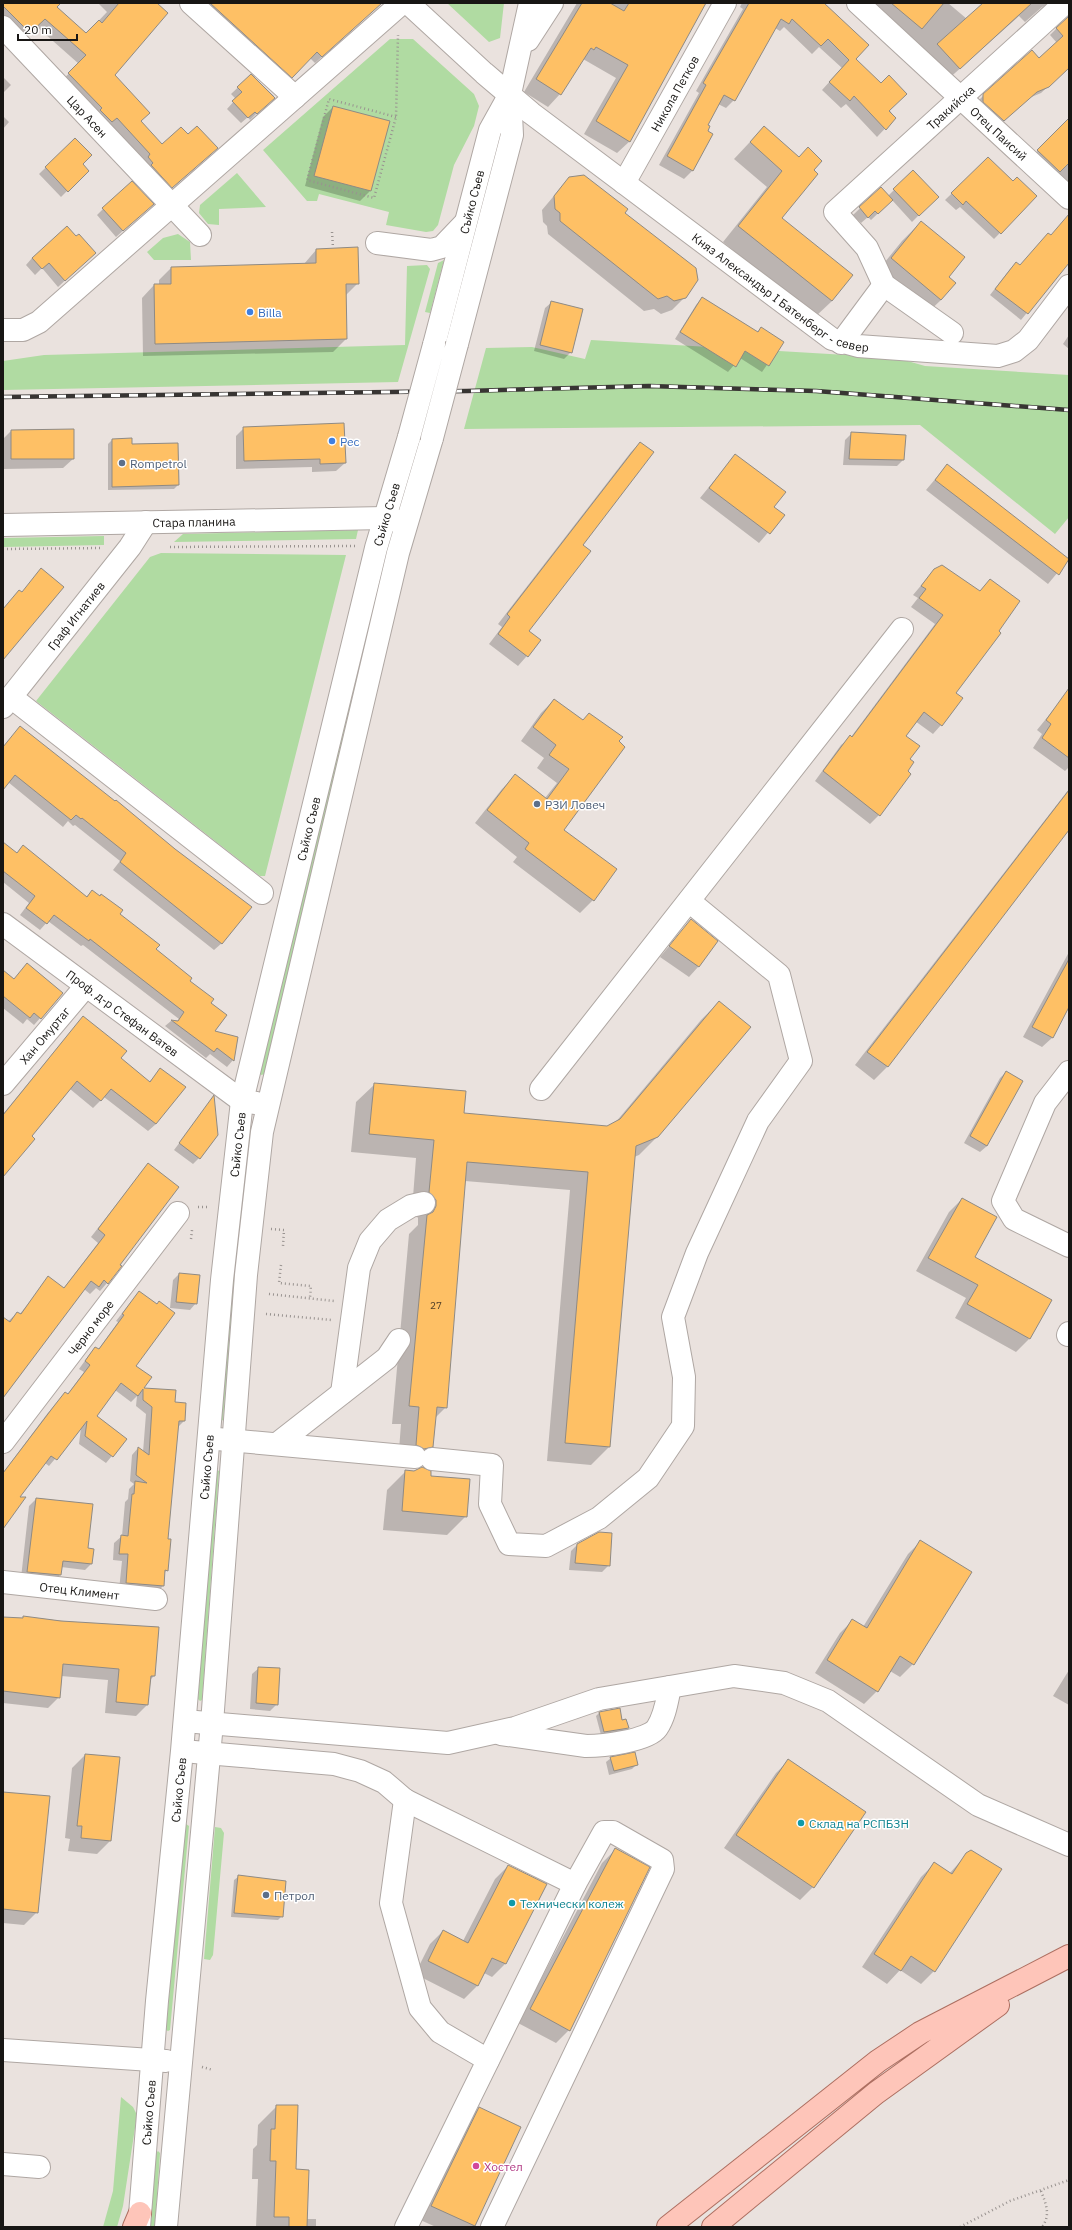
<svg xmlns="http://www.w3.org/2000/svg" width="1072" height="2230" font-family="'IBM Plex Sans',sans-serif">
<rect width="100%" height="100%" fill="#eae2de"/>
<path fill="#b0dba2" d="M447,3H504L500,38L489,42Z
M390,39H413L474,94L479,106L474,126L454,165L438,225L433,231L426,232L386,225L389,212L319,194L317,201H307L263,150Z
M237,173L266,207L219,209V225L208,224L199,213L200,205Z
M178,234L190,242L191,260H154L147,252L163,238Z
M444,260L430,313L425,312L438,263Z
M427,265L430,269L398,382L3,390V361L44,355L405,345L407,266Z
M591,340L897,358L925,366L1069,375V517L1055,534L920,425L464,429L486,348L532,347L585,359Z
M358,530L356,539L174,542L183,534Z
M104,536V545L3,547V538Z
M161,553L346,555L265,876H260L36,701L150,557Z
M386,554L388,556L265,1074L261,1075L260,1074Z
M249,1136L251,1138L238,1248L223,1420L221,1421L234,1248Z
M217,1470L219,1471L202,1700L200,1701L198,1699L215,1471Z
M186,1824L189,1826L170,2030L168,2031L166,2030L184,1826Z
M215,1827L221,1828L224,1833L213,1955L210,1960L204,1959Z
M121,2097L133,2107L137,2115L123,2206L117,2227H103L113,2191Z
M158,2151L160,2153L155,2227H150L156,2153Z"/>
<path fill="#0003" d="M4,3H59L55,7L86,34L107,12L98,3H155L114,75L140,121L162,146L209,156L164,195L61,81L79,64L36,26L22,40L3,21Z
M197,3H371L375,9L315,63L310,58L285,84Z
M577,3H705L630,141L617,153L584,134L616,78L583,59L560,94L548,107L524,92Z
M742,3H822L855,59L895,118L877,137L846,104L841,108L822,90L842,68L819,47L812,54L784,27L780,31L775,28L734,100L726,108L718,104L707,125L706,131L712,134L692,171L684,179L659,165L699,93L696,91L743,9L740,7Z
M863,3H948L967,19L984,3H1050L1042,7L1025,22L1019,16L946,81Z
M1069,16V54L1053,82L1041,93L1029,98L997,127L977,102L984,95L1039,59L1057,43L1050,35Z
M251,75L274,96L250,120L248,117L241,123L227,109L236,99L231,94Z
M3,77L11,85L3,93Z
M333,107L370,191L360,201L305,186L323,117Z
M3,116L9,122L3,129Z
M1064,125L1069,130V206L1024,164Z
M764,127L812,170L780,218L832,301L815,317L723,242L767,187L734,159Z
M75,139L81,164L87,171L61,197L39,174Z
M988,158L1013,182L1036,196L994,239L960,207L956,210L945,200Z
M913,171L937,197L912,222L892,200L871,220L868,217L861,223L853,215L881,188L888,196Z
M569,178L623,213L685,297L672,310L661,314L654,309L644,311L548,234L547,226L543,222L542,210Z
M103,209L146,210L116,237L97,215Z
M921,222L947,277L941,300L922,318L872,278L902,241Z
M1069,230V261L1021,320L990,295L1010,269L1016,263L1020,266L1048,234L1050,236Z
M316,250L358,283L345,296L346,339L333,352L143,356L142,298L154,285H159V280L171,268L304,264Z
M32,258L88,259L58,287L42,268L35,275L26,265Z
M702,298L757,332L761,328L783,342L762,372L740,358L728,372L675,339L696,305Z
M552,302L571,352L564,359L534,351L545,308Z
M1069,335V349L1063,344Z
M244,428L345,463L336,471L312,472V467L236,469V436Z
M11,431L73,459L63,468L3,469V439Z
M852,433L903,460L897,466L843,465L845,440Z
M112,440H131V445L178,485L174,489L108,490V444Z
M640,443L582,545L528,632L540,641L518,666L489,644L502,627L498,624L631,452Z
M735,455L773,507L783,515L759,543L700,498Z
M947,465L1068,560L1048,584L926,490Z
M934,570L979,592L990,580L954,693L941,725L933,734L915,721L904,736L908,759L879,815L870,824L815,781L841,745L851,737L935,624L911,607L918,598L913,595Z
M1062,699L1069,705V767L1065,771L1033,748L1042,734L1037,730Z
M554,700L582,721L563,830L593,900L580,913L513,862L517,857L475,823L502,789L515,776L545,798L557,783L537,768L544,758L521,741L541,713Z
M20,728L222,943L214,950L113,870L120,861L75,825L73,826L68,821L63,827L8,782L3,787V747Z
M1069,789V829L887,1067L874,1080L855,1065Z
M3,844L16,854L23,846L86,897L92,891L119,914L210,1003L213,1031L237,1038L233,1060L227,1067L210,1054L206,1058L165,1026L171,1021L177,1022L179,1019L83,945L81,946L48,921L40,930L20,915L29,903L3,882Z
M691,920L716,941L698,967L689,977L660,957Z
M1069,952V1005L1052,1038L1042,1047L1023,1037Z
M3,971L14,979L62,993L34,1025L27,1019L23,1024L3,1008Z
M719,1002L658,1136L639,1155L634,1157L609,1447L591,1465L547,1461L570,1190L465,1181L446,1407L435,1418L432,1446L414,1464L398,1463L401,1424H392L409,1234L418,1225V1218L412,1210L416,1158L351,1152L356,1102L375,1084L463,1114L607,1127L615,1123L701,1020Z
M76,1025L149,1082L161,1069L156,1124L148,1131L104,1097L93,1108L70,1089L30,1136L3,1175V1114Z
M1006,1072L987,1146L980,1152L964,1143L1000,1078Z
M214,1097L199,1158L193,1164L174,1150Z
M148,1164L118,1265L107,1283L100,1291L96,1288L90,1294L84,1289L3,1398V1326L17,1313L19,1315L49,1278L63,1289L98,1243L91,1237Z
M962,1199L973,1257L1029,1339L1016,1352L955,1318L966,1298L916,1271L949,1212Z
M179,1274L196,1303L190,1310L170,1308L173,1280Z
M139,1292L134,1366L142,1389L175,1391L174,1403L184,1421L178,1427L167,1540V1570L163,1574V1586L156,1593L119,1590L122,1561L113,1560L114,1543L122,1536L125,1502L128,1499L129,1489L134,1484L130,1481L132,1455L138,1448L143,1452L146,1414L136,1406L137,1396L131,1402L115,1390L96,1416L126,1439L106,1463L79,1444L81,1428L49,1466L45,1463L18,1497L3,1527V1473L47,1414L65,1393L67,1395L84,1372L79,1369L89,1355L95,1348L98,1350L118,1322L116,1321Z
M406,1471L466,1516L447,1535L383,1530L387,1490Z
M36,1499L87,1549L92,1563L85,1570L61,1567L60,1575L54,1581L21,1578L29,1506Z
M921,1541L913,1664L900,1677L890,1671L877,1691L864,1704L815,1673L840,1633L853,1620L863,1627L908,1554Z
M578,1544L609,1565L602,1572L569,1570L571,1551Z
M24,1617L124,1627L126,1625L158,1627L154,1676L150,1680L147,1705L136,1716L105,1713L108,1680L61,1676L59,1697L48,1708L3,1703V1618L21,1619Z
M259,1668L277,1704L270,1711L250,1709L252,1674Z
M1069,1670V1705L1053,1696Z
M619,1709L622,1721L627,1728L625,1731L601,1735L596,1716L599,1713Z
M85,1755L118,1758L110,1841L97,1854L68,1851L70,1839L65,1838L72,1768Z
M611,1758L637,1764L632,1769L609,1775L606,1762Z
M789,1760L813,1887L800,1900L724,1848L776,1773Z
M3,1793L37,1912L24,1925L3,1923Z
M615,1850L569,2030L556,2043L518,2023L602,1863Z
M967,1854L934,1971L921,1984L900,1970L887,1984L862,1967L921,1877L934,1864L949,1874Z
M508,1866L546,1884L505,1964L492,1977L484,1973L477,1986L464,1999L415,1974L430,1944L443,1931L463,1941L495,1879Z
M238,1877L282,1916L278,1920L231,1917L234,1880Z
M277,2106L306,2219H316V2227H256L258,2179H252L253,2149L257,2145L258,2125Z
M479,2108L474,2226L436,2227L418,2219L466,2121Z"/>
<path fill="#fec065" stroke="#8f8a84" d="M3,3H61L57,7L86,33L99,20L102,23L119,3H157L168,13L115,75L150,113L141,121L162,144L181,127L188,134L197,126L218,148L172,188L151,165L153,163L148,157L150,154L117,118L112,122L100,110L102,108L68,73L86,55L45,19L30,33L3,6Z
M210,3H382L322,57L317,52L292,78Z
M582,3H610L624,11L629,3H706L630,142L596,121L628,65L596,47L594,50L591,48L561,95L536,79Z
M749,3H824L869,45L856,59L881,83L889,75L907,94L889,111L896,118L886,130L854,96L850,101L829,82L849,60L828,39L821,46L792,19L789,24L781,19L735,101L724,95L708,125L710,126L708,131L713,134L693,171L667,156L706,85L703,83Z
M891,3H944L922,29Z
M983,3H1032L960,69L937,44Z
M1069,16V68L1049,87L1037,92L1004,121L983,102V94L1032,50L1039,58L1063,36L1056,28Z
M251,74L275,98L257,114L255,112L248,118L232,101L242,92L237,87Z
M333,106L390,121L371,191L314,176Z
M1069,118V163L1060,172L1037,150Z
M764,126L799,157L808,147L822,161L814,170L818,174L782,218L853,275L832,301L738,226L782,171L750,142Z
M75,138L92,155L83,164L89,171L68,192L45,167Z
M988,157L1013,181L1017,177L1037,196L1001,234L966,201L963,205L951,193Z
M913,170L939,197L919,216L893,189Z
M584,175L628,209L625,213L696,268L698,280L686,298L674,301L667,296L658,299L560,221V213L555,209L554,196L569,177Z
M132,181L154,204L123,231L102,208Z
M881,187L893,200L878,214L875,211L868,218L859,207Z
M1069,214V263L1028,314L995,289L1016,262L1020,265L1048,233L1051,235Z
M921,221L965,257L949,277L956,283L941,300L891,258Z
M67,226L76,236L79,234L96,253L65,281L49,263L42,269L32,258Z
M358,247L359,284H346L347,339L155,344L154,284H171V267L316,263V249Z
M702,297L758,332L761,327L784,342L769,366L745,351L736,367L680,332Z
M551,301L583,309L572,353L540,345Z
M344,423L346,463L320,464V459L244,461L243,427Z
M74,429V459H11V430Z
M851,432L906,435L904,460L849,459Z
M132,438V444L178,443L179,485L112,487V439Z
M640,442L654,452L583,545L591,551L529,631L541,640L528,657L498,634L510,617L507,614Z
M735,454L786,492L774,507L785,515L770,534L709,488Z
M947,464L1069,559L1059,575L935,480Z
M942,565L980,591L990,579L1020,601L999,631L1001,633L956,693L963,698L942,726L924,712L906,736L920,746L910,759L914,762L908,771L911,774L880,816L823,771L850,735L852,737L943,615L919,598L926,589L921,586L934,569Z
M41,568L64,587L3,660V609L19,590L22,592Z
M1069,688V758L1042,738L1051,724L1046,720Z
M554,699L583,720L589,713L623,737L619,741L625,747L564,830L617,869L594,901L525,849L529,843L487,810L515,774L547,799L569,769L549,755L556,745L533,727Z
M20,726L115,801L116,800L175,849L252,907L222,944L120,862L126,853L82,818L81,819L76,815L71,820L15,775L3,790V747Z
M1069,790V830L888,1067L867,1052Z
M3,842L17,853L23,845L87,897L92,890L100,896L101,894L123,910L120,914L160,945L156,949L192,978L190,981L214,999L211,1003L227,1015L215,1031L238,1037L234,1061L217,1048L214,1052L171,1020L178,1021L184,1012L90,939L89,941L54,915L47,924L26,908L35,896L3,871Z
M691,919L718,941L699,967L669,946Z
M1069,959V1007L1053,1038L1032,1027Z
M27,963L63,993L41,1019L34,1013L30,1018L3,996V970L14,979Z
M719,1001L751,1027L658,1137L636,1146L610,1447L565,1443L588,1172L467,1162L447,1408L437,1407L433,1447L424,1449L416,1445L419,1407L409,1406L427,1215L433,1212L436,1206V1200L429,1192L434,1140L369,1134L374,1083L466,1091L464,1113L607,1126L620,1119Z
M83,1016L127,1051L121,1058L150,1082L160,1068L186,1087L156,1124L111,1089L101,1101L77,1081L32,1136L35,1139L3,1177V1115Z
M1006,1071L1023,1081L987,1146L970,1136Z
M214,1095L218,1135L200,1159L179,1143Z
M148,1163L179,1187L120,1265L122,1266L108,1284L104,1280L99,1287L91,1281L3,1398V1317L10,1322L17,1312L21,1314L48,1276L64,1288L105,1235L98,1229Z
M962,1198L997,1217L975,1257L1052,1300L1030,1339L967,1304L978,1285L928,1258Z
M179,1273L200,1275L197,1304L176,1302Z
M139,1291L157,1304L159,1301L175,1313L136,1366L152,1377L144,1388L176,1390L175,1402L186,1403L185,1421H179L168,1539H171L168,1571L165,1570L164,1586L126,1583L128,1554H119L121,1535L128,1536L132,1494H134L135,1481L147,1483L136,1475L138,1447L149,1455L152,1407L143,1400V1389L138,1396L121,1383L97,1416L127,1439L113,1457L85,1436L87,1421L57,1460L51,1456L20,1497H26L3,1529V1473L54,1406L65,1392L68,1394L90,1365L85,1361L95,1347L99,1349L124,1315L122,1314Z
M422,1467L431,1471V1476L470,1479L467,1517L402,1511L405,1470L414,1471Z
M36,1498L93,1504L88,1548L94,1549L92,1564L63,1561L61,1575L27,1572Z
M599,1532L612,1533L610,1566L575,1563L577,1544Z
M920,1540L972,1572L914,1665L900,1656L878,1692L827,1660L852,1619L867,1628Z
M23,1616L61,1621L159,1627L155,1676H151L148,1705L116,1702L119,1669L63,1664L60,1698L3,1691V1617L23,1618Z
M258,1667L280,1668L278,1705L256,1703Z
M620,1708L622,1720L626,1719L629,1728L604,1732L599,1712Z
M635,1752L638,1765L614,1771L610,1757Z
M85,1754L120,1757L111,1841L81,1838L82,1826H77Z
M788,1759L866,1812L814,1888L736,1835Z
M3,1792L50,1796L38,1913L3,1909Z
M615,1848L650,1867L570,2031L530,2009Z
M971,1850L1002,1869L935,1972L911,1956L901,1971L874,1954L934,1862L952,1874L966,1853Z
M508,1865L547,1884L506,1964L492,1958L478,1986L428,1961L443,1930L468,1943Z
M238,1875L286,1881L283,1917L234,1913Z
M276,2105H298L296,2169L309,2170L307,2227H289V2217H274L276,2161H270L271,2129H275Z
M479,2107L521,2127L475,2226L431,2206Z"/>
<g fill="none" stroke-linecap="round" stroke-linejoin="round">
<defs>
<g id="minor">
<path d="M191,3L295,97"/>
<path id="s1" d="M408,3L484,73L531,113L832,339L858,346L998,356L1014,351L1028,340L1069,286"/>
<path id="s2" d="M858,3L1069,198"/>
<path id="s3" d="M3,27L200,235"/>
<path d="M528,40L552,3"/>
<path id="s4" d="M624,183L725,3"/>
<path d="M377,243L431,250L442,247L464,224"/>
<path d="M3,330H23L39,322L402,3"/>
<path id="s5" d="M952,333L884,285L867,248L835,212L1065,3"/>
<path d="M841,343L884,285"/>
<path d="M457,344L512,135L510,94"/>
<path id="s6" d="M434,345L490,130L510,94L530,3"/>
<path id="s7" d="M3,525L385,518L397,521"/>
<path d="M11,697L262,893"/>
<path id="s8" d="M3,707L130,547L146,522"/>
<path id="s9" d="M3,924L242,1101L256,1103"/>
<path d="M1069,1072L1045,1103L1003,1201L1014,1219L1069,1246"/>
<path id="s10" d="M3,1084L86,986"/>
<path d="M541,1089L902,629"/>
<path d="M1068,1335L1069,1333"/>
<path d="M342,1393L359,1268L370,1241L388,1220L411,1206L424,1203"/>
<path d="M217,1439L415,1457"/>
<path id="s11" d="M3,1442L178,1213"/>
<path d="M277,1444L387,1358L399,1340"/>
<path d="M432,1459L492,1465L490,1504L509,1544L546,1546L599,1518L648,1478L683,1426L684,1377L673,1317L697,1253L758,1121L801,1061L779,975L689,901"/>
<path id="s12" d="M3,1582L156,1599"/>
<path d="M196,1722L448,1743L515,1728L599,1699L734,1676L784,1683L828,1701L978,1805L1069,1845"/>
<path d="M501,1734L586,1746C602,1746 648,1741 657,1728C665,1716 667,1701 670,1687"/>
<path d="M194,1752L334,1764L360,1771L384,1782L405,1800L575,1884L406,2227"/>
<path d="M405,1800L391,1903L420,2008L440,2032L488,2060"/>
<path d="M3,2050L166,2061"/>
<path d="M3,2164L39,2167"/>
<path id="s13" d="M139,2227L157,2001L182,1751L222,1280L242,1101L376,548L409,437"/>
<path d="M166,2227L212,1723L246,1275L262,1132L398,553L432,438"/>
<path d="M492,2227L663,1869L662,1860L613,1832H604L575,1884"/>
</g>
<path id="major" d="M134,2227L140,2213
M668,2227L878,2061L920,2033L1069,1956
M713,2227L876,2093L998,2005"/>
</defs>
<use href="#minor" stroke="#afa7a3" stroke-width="24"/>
<use href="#major" stroke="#ad6f61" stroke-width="24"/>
<path stroke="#999390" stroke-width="2.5" stroke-dasharray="1 3" stroke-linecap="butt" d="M396,117L329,99L307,180L374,198L396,117L398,35
M332,232L333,248
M170,547L355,546
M3,549L102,548
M198,1207H209
M271,1229L284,1230L283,1246
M191,1239L192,1230
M281,1265L279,1283L311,1286L310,1298
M269,1294L334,1301
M266,1314L332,1320
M202,2067L213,2070
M1041,2191C1046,2204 1051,2215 1042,2227
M960,2227L1010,2201L1069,2180"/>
<use href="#minor" stroke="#fff" stroke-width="22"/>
<use href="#major" stroke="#fec5b9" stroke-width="22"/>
<defs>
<path id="rail" d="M3,397L467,391L649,386L816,391L1069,410"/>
</defs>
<use href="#rail" stroke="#383533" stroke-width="4.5"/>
<use href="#rail" stroke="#fff" stroke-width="3" stroke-dasharray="9" stroke-linecap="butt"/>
<defs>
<path id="minor-bridge" d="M409,437L434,345
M432,438L457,344"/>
</defs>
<use href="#minor-bridge" stroke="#afa7a3" stroke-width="24" stroke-linecap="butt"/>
<use href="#minor-bridge" stroke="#fff" stroke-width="22"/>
</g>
<g fill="#3f7fe0" stroke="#fff" stroke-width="1.5">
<circle cx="250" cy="312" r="4"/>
<circle cx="332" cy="441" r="4"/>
</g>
<g fill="#5c6f8a" stroke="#fff" stroke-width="1.5">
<circle cx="122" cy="463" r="4"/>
<circle cx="537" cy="804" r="4"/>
<circle cx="266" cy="1895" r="4"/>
</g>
<g fill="#0f9aa8" stroke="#fff" stroke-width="1.5">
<circle cx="801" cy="1823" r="4"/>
<circle cx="512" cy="1903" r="4"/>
</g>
<circle fill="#d1479c" stroke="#fff" stroke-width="1.5" cx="476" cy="2166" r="4"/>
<g text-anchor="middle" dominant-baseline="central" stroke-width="3" stroke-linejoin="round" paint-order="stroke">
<g font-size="10" fill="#524028">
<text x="436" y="1305">27</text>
</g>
<g font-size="12" fill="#181614" stroke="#fff">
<text stroke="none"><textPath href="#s4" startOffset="103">Никола Петков</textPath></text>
<text stroke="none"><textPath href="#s5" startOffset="328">Тракийска</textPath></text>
<text stroke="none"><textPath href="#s3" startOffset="123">Цар Асен</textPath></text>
<text stroke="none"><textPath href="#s2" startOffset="192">Отец Паисий</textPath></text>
<text stroke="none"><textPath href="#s6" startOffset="148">Съйко Съев</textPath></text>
<text stroke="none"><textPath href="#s1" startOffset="474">Княз Александър I Батенберг - север</textPath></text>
<text stroke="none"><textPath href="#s13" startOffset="1735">Съйко Съев</textPath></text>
<text stroke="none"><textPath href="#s7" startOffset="191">Стара планина</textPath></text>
<text stroke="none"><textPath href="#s8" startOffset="117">Граф Игнатиев</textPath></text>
<text stroke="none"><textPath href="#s13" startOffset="1411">Съйко Съев</textPath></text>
<text stroke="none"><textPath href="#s9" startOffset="149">Проф. д-р Стефан Ватев</textPath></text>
<text stroke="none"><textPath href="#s10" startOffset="64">Хан Омуртаг</textPath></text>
<text stroke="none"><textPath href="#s13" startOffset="1087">Съйко Съев</textPath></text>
<text stroke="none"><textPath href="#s11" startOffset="144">Черно море</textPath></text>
<text stroke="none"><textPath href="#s13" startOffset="763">Съйко Съев</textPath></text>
<text stroke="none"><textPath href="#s12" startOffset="77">Отец Климент</textPath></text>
<text stroke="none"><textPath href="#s13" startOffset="439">Съйко Съев</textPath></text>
<text stroke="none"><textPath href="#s13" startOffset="115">Съйко Съев</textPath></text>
</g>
<g font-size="12" fill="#366cbe" stroke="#fff" text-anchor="start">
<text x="258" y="312">Billa</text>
<text x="340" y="441">Рес</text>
</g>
<g font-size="12" fill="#4e5e75" stroke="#fff" text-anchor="start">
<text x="130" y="463">Rompetrol</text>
<text x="545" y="804">РЗИ Ловеч</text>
<text x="274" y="1895">Петрол</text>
</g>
<g font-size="12" fill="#0d838f" stroke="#fff" text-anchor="start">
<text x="809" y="1823">Склад на РСПБЗН</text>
<text x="520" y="1903">Технически колеж</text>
</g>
<g font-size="12" fill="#b23c85" stroke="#fff" text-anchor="start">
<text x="484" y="2166">Хостел</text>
</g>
</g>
<rect width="1072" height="2230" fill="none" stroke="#181614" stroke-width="8"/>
<path d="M18 34v6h59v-6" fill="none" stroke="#181614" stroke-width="2"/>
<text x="24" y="34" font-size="12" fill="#181614" stroke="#ffffff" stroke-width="3" paint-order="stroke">20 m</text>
</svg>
